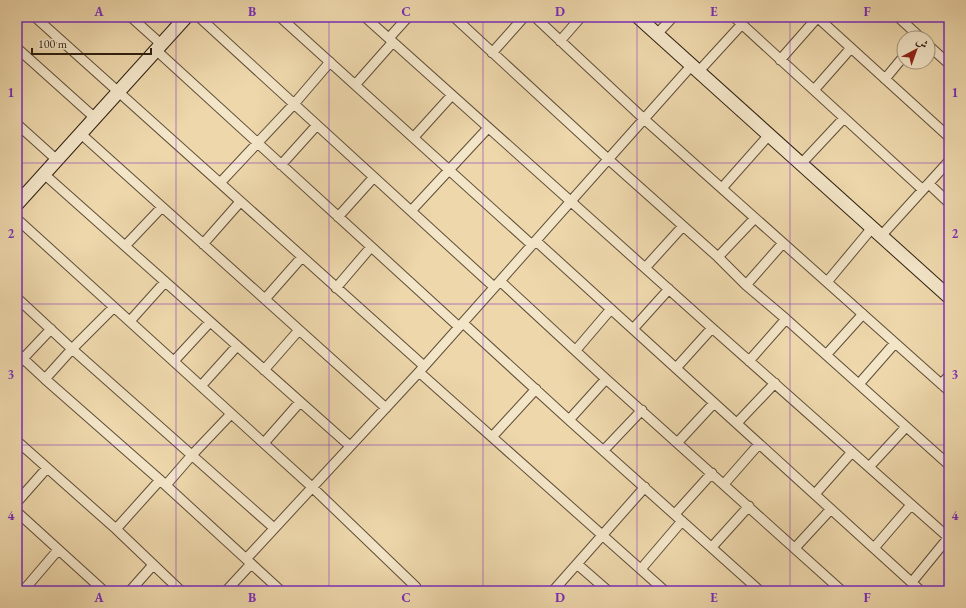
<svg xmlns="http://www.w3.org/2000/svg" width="966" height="608" viewBox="0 0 966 608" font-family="'EB Garamond',Amiri,serif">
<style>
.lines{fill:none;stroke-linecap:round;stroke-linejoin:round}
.street-casing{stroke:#5e4d37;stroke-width:11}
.secondary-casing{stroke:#2e1f10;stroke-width:15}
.street{stroke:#f3e5c8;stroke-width:9}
.secondary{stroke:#f3e5c8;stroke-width:13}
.grid{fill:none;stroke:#7b2cbf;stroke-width:1;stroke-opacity:0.55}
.neatline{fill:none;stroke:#7b2cbf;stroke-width:1.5}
.grid-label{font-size:13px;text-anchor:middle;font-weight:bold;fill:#7b2cbf}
</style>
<rect width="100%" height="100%" fill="#edd7ab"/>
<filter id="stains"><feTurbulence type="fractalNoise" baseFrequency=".005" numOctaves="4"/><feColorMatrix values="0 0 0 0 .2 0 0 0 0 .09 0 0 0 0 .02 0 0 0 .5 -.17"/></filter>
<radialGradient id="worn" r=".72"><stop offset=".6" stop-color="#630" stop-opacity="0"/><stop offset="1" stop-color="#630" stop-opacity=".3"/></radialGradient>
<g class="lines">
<defs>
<path id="street" d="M35 17 424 366
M131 17 161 44
M199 17 494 287
M280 17 532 245
M365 17 712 328 949 538
M454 17 608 159 718 257 746 285 786 319 949 465
M535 17 644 119 949 391
M734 17 923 190
M817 17 949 137
M898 17 921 38
M657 34 673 17
M389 38 408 17
M560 41 581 17
M928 45 949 64
M17 48 95 118
M156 50 459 327
M492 53 524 17
M780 60 817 18
M699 71 742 24
M885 79 904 56
M355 85 393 42
M814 90 851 48
M17 124 57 160
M81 134 386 408
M414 137 452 95
M801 164 844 118
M281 165 317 125
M44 174 350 446
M220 183 294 104 330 62
M929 184 949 203
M722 188 769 135
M411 211 488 128
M338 217 374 177
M17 219 312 487 416 587V591
M881 236 949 161
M536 241 921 591
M203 244 240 202
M125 246 162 207
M718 257 755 218
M645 268 683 226
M500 281 606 379 842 591
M827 282 872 228
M746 285 783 243
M336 288 371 247
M17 298 72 349 274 528
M265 299 302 257
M130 321 165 282
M463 323 569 420 760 591
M633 329 669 289
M576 350 611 309
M17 353 45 379 160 480 281 591
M826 355 863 314
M174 361 210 322
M749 361 786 319
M17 365 51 329
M676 368 712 328
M264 370 299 330
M419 372 665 591
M45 379 72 349 114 307
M859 384 895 343
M941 384 949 376
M201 386 237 346
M569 420 606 379
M737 423 775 383
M492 437 536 389
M17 441 116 529 181 591
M678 442 714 403
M264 443 300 402
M604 450 642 410
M869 467 906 427
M724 484 759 444
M166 485 192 455 231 414
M815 494 852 452
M17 502 47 468
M17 512 104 591
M675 514 712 473
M116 529 160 480
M712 547 749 506
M795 548 831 509
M874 548 911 505
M246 559 419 372 692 65
M577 564 608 591
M641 569 682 521
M912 582 948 538
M23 591 58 550
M130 591 153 565
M226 591 251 564
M553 591 645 487"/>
<path id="secondary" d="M638 17 949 297
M17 204 186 17"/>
</defs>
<use href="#street" class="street-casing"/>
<use href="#secondary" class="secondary-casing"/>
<use href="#street" class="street"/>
<use href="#secondary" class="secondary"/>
</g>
<path class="grid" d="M176 17V591M329 17V591M483 17V591M637 17V591M790 17V591M17 163H949M17 304H949M17 445H949"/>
<rect width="966" height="608" fill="none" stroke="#edd7ab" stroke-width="44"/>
<g transform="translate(916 50) rotate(41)"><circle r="19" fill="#f3e5c8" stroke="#a4967e"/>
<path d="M0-3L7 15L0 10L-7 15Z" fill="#8f2418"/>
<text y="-6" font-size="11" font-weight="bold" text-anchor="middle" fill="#2e1f10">ش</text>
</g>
<path d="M32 48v6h119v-6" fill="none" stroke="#2e1f10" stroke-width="2"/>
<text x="38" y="48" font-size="12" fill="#2e1f10" stroke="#f3e5c8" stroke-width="3" paint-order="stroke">100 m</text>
<rect x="22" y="22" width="922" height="564" class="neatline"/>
<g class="grid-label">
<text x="99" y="16">A</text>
<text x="252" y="16">B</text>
<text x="406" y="16">C</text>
<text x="560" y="16">D</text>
<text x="714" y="16">E</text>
<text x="867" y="16">F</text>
<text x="11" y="97">1</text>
<text x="955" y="97">1</text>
<text x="11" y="238">2</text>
<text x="955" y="238">2</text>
<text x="11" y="379">3</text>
<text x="955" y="379">3</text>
<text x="11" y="520">4</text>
<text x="955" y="520">4</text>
<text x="99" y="602">A</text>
<text x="252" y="602">B</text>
<text x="406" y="602">C</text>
<text x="560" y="602">D</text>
<text x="714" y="602">E</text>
<text x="867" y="602">F</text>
</g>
<rect width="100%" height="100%" filter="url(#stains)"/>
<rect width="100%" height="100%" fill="url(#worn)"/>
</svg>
